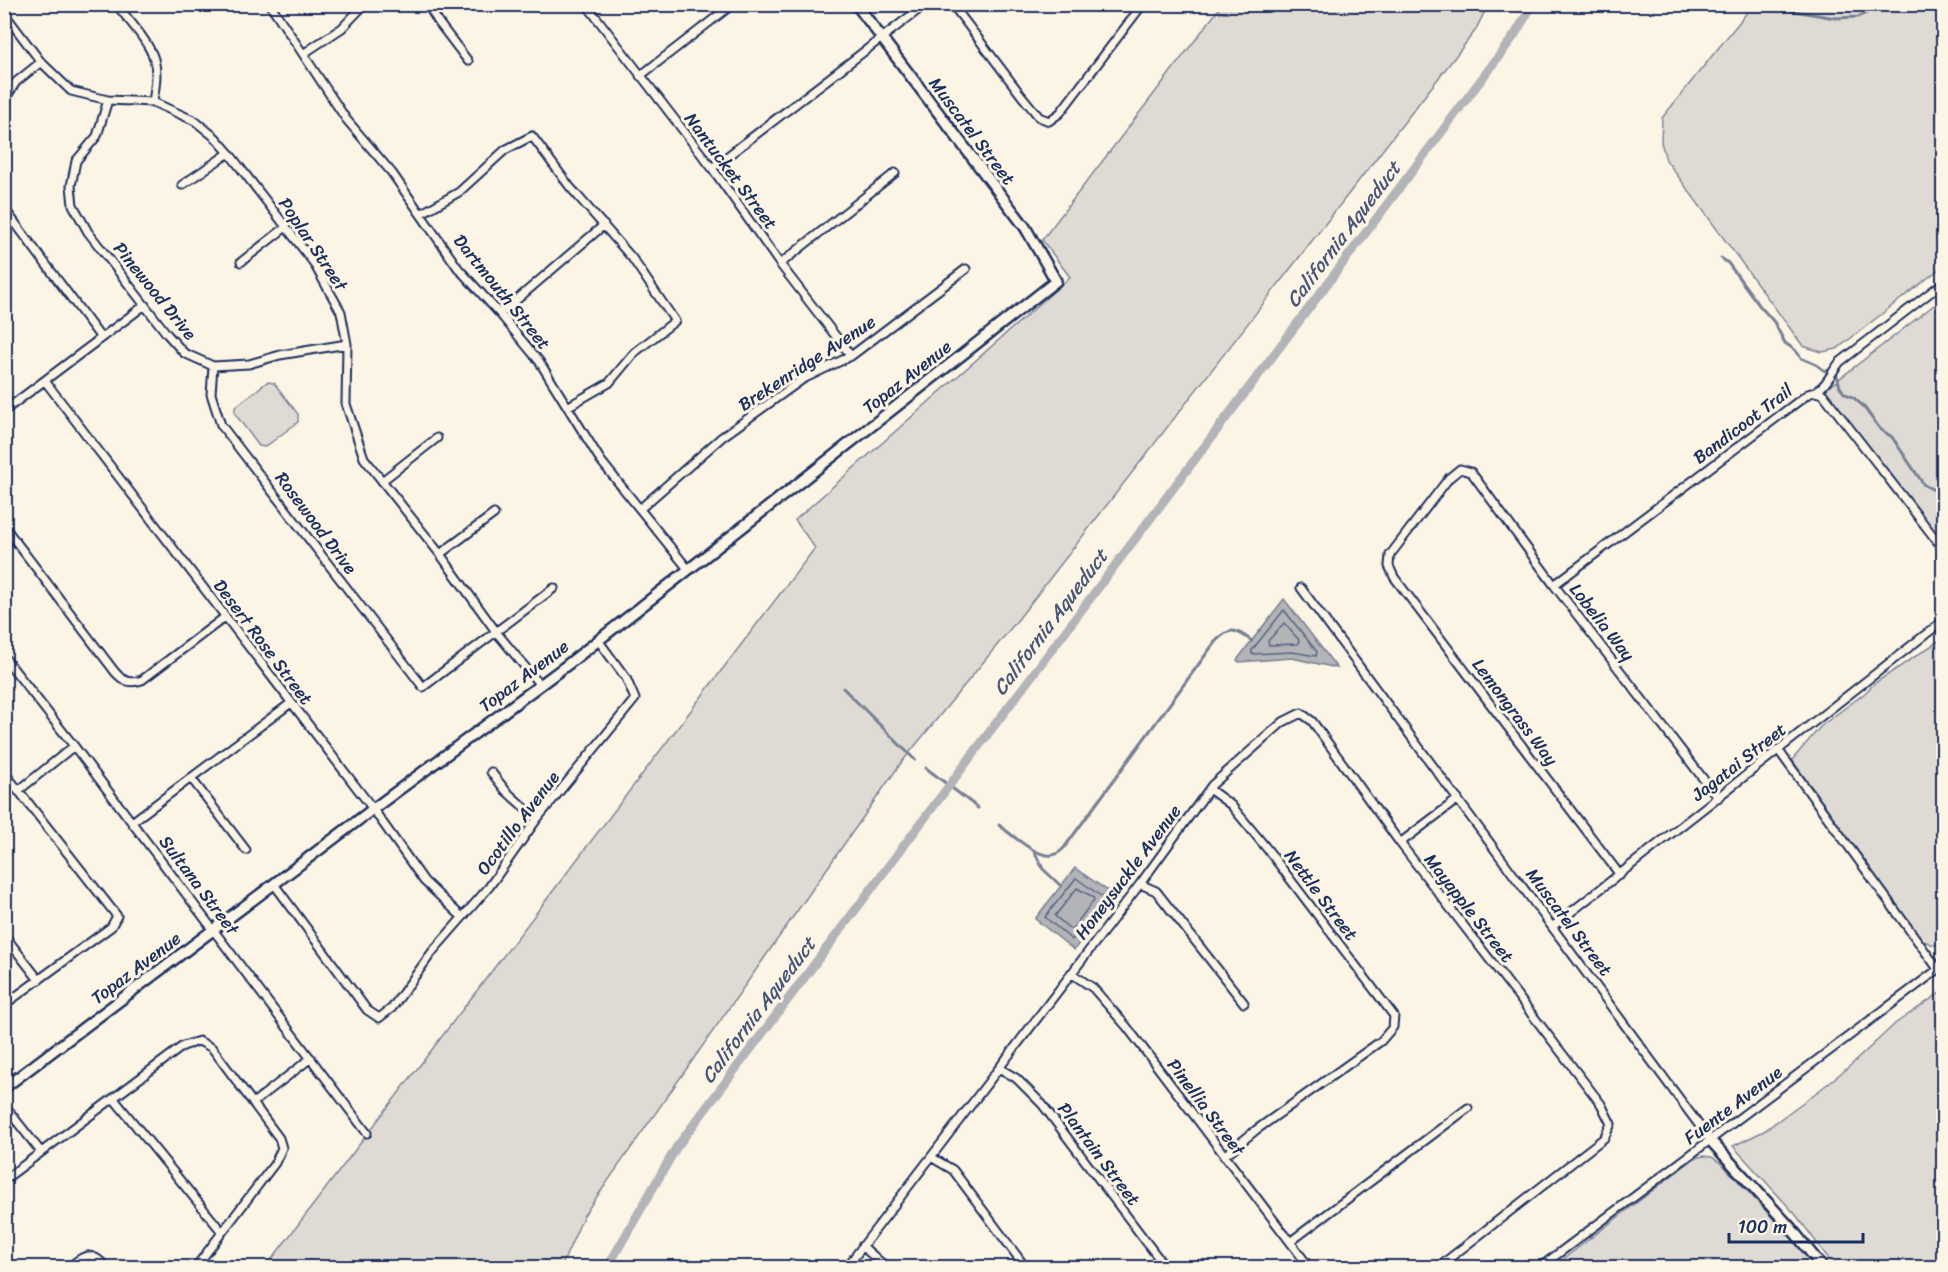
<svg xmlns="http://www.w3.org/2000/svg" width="1948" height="1272" viewBox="0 0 1948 1272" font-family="Sriracha,sans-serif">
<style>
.green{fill:#dfdbd4;stroke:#7d8599;stroke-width:1.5}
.water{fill:#b2b4b8;stroke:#767f94;stroke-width:1.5}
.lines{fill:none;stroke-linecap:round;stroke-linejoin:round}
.shore{stroke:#576482;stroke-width:1.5}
.stream{stroke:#767f94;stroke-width:3}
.canal{stroke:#b2b4b8;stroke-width:9}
.minor-casing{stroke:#1b2f5e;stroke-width:11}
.tertiary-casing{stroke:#1b2f5e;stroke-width:14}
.minor{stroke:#fcf5e5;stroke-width:7}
.tertiary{stroke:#fcf5e5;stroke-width:9}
.labels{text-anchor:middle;stroke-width:6;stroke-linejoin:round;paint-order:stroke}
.street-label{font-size:18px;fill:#1b2f5e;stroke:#fcf5e5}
.water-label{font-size:20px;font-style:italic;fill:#485779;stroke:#fcf5e5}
</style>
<rect width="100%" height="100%" fill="#fcf5e5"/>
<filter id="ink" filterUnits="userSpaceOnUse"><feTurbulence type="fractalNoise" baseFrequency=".0167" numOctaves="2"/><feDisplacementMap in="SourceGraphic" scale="12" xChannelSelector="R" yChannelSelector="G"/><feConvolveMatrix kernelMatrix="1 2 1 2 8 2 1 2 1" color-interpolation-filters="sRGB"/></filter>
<g filter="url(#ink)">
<path class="green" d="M1222 5H1488L1475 31 1016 622 901 763 584 1215 561 1267 265 1268 815 548 795 520 1070 277 1042 240Z
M1753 5H1943V266L1837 349 1822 352 1803 346 1666 160 1661 142 1662 118Z
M1934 305 1944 318 1943 542 1825 390Z
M267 382 274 383 298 414V422L265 447 259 446 235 414V407Z
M1943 638 1944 944 1933 945 1922 940 1792 760 1821 726 1865 693 1875 683Z
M1943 991V1267H1835L1796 1215 1733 1146 1764 1131 1821 1089 1851 1065 1896 1023Z
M1703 1156 1712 1157 1724 1166 1797 1244 1815 1267H1553L1695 1158Z"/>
<path class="water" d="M1284 599 1337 668 1292 658 1239 662 1237 660Z
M1075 868 1115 896 1074 950 1035 919Z"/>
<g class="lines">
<path class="shore" d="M1284 610 1317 652 1316 656 1292 652 1252 654V650Z
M1284 623 1299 640 1298 644 1269 645 1268 641Z
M1076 878 1105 899 1072 940 1045 917Z
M1077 888 1093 897 1094 900 1073 928 1070 929 1055 916Z"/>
<path class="stream" d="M1753 4 1835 18 1858 17 1885 4
M1721 258 1728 263 1759 305 1774 322 1785 343 1795 350 1801 358 1817 365 1825 371 1831 370 1836 372 1840 387 1844 393 1854 398 1863 406 1880 429 1892 437 1924 485 1936 491 1939 495 1936 499 1944 501
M843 688 915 760
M926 768 978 808
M999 825C1011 834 1037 858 1052 855 1057 855 1061 851 1064 848L1215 642C1230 626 1235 629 1252 641
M1034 851 1043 869 1061 886"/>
<path class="canal" d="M607 1268 676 1148 1514 36 1533 4"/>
<defs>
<path id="minor" d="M116 4C128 19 149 42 154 59 158 73 155 88 153 102
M270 4 346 119 392 173 458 268 500 314 539 361 601 461 688 569
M427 4 439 23 468 61
M586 4 712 168 780 264 851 356
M952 4 1021 95 1039 117 1049 121 1060 113 1143 4
M4 13 41 62 71 91 108 100 153 102 195 121 216 138 229 153 313 262 341 312 347 344 346 404 364 458 440 554 497 633 540 685
M303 54 342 28 365 4
M640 76 733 4
M108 100 97 136 76 161 71 186 73 205 88 232 167 334 184 353 213 366 249 364 280 355 347 344
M4 101 16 82 41 62
M712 168 926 4
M182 185 229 153
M4 208 101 338
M422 213 459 192 505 150 532 136 570 187 632 258 675 321 634 353 609 383 569 406
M241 262 286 227
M780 264 895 173
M500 314 604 225
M213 366 211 394 221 425 423 687 554 588
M45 381 373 809 424 881 462 917
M1815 392 1823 394 1944 550
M4 411 145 305
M382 481 437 438
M641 508 722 437 803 379 851 356 966 269
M4 526 115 672C123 681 129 684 142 680L225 617
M440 554 494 514
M1554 585 1808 394C1826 390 1829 375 1840 362L1944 282
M1301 588 1710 1140
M4 657 74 746 367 1133
M1779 751 1938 969
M4 772 117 916 111 927 4 1005
M491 772 506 791 537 819
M191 778 246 850
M1209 789 1231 805 1268 850 1394 1016 1393 1027 1381 1041 1256 1130 1224 1156
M18 791 74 746
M132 822 291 703
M1400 843 1458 799
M1620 875 1394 577 1389 566 1390 555 1449 478 1460 469 1471 472 1554 585 1718 798
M274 884 367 1010 379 1018 392 1008 433 951 489 887 537 819 635 699 626 678 598 640
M1140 884 1156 891 1244 1003
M1552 927 1944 620
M4 935 39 980
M1071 973 1093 988 1127 1027 1310 1268
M999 1068 1016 1078 1042 1104 1166 1268
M114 1099 222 1232
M253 1103 311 1058
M4 1105 41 1152
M931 1157 953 1170 1026 1268
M4 1180 183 1046 199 1041 212 1048 279 1138 282 1148 275 1163 195 1268
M1290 1242 1468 1108
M862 1246 887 1268
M68 1268C85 1254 92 1250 107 1268
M846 1268 1140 884 1212 785 1283 722 1301 713 1312 721 1400 843 1601 1104 1611 1124 1604 1138 1437 1268
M1539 1268 1944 965"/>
<path id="tertiary" d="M4 1088 373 809 567 665 1056 281 1025 227 856 4
M1710 1140 1791 1228 1823 1268"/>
</defs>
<use href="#minor" class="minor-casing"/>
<use href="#tertiary" class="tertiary-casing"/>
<use href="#minor" class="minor"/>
<use href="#tertiary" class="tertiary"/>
</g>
</g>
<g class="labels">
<g class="street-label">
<text transform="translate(972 131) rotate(53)" y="6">Muscatel Street</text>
<text transform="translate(731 171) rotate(53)" y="6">Nantucket Street</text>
<text transform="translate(313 244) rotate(56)" y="6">Poplar Street</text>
<text transform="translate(155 291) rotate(51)" y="6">Pinewood Drive</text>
<text transform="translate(502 292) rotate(51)" y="6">Dartmouth Street</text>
<text transform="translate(807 363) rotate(-33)" y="6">Brekenridge Avenue</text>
<text transform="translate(907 377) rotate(-38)" y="6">Topaz Avenue</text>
<text transform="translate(1743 424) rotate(-37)" y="6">Bandicoot Trail</text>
<text transform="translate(316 523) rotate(53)" y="6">Rosewood Drive</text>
<text transform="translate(1602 622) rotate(52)" y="6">Lobelia Way</text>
<text transform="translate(263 642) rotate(53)" y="6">Desert Rose Street</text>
<text transform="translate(524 676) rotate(-37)" y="6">Topaz Avenue</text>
<text transform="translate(1515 712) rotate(53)" y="6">Lemongrass Way</text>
<text transform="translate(1739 762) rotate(-38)" y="6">Jagatai Street</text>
<text transform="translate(518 823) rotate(-53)" y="6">Ocotillo Avenue</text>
<text transform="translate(1128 872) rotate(-53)" y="6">Honeysuckle Avenue</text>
<text transform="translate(199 885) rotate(53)" y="6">Sultana Street</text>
<text transform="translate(1321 895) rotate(53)" y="6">Nettle Street</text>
<text transform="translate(1469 908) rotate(52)" y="6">Mayapple Street</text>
<text transform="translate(1569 922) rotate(53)" y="6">Muscatel Street</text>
<text transform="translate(136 968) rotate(-37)" y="6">Topaz Avenue</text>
<text transform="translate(1733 1105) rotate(-37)" y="6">Fuente Avenue</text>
<text transform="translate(1206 1107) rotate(53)" y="6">Pinellia Street</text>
<text transform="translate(1099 1154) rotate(53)" y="6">Plantain Street</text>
</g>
<g class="water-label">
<text transform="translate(1343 234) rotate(-53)" y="7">California Aqueduct</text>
<text transform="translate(1050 622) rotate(-53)" y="7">California Aqueduct</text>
<text transform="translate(758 1010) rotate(-53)" y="7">California Aqueduct</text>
</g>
</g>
<rect width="1948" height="1272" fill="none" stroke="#fcf5e5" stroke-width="24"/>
<rect x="12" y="12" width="1924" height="1248" fill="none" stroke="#1b2f5e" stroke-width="2" filter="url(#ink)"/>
<path d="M1729 1233v9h134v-9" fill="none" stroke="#1b2f5e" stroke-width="3"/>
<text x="1738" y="1233" font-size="18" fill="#1b2f5e" stroke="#fcf5e5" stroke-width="4.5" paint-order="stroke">100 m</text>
</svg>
